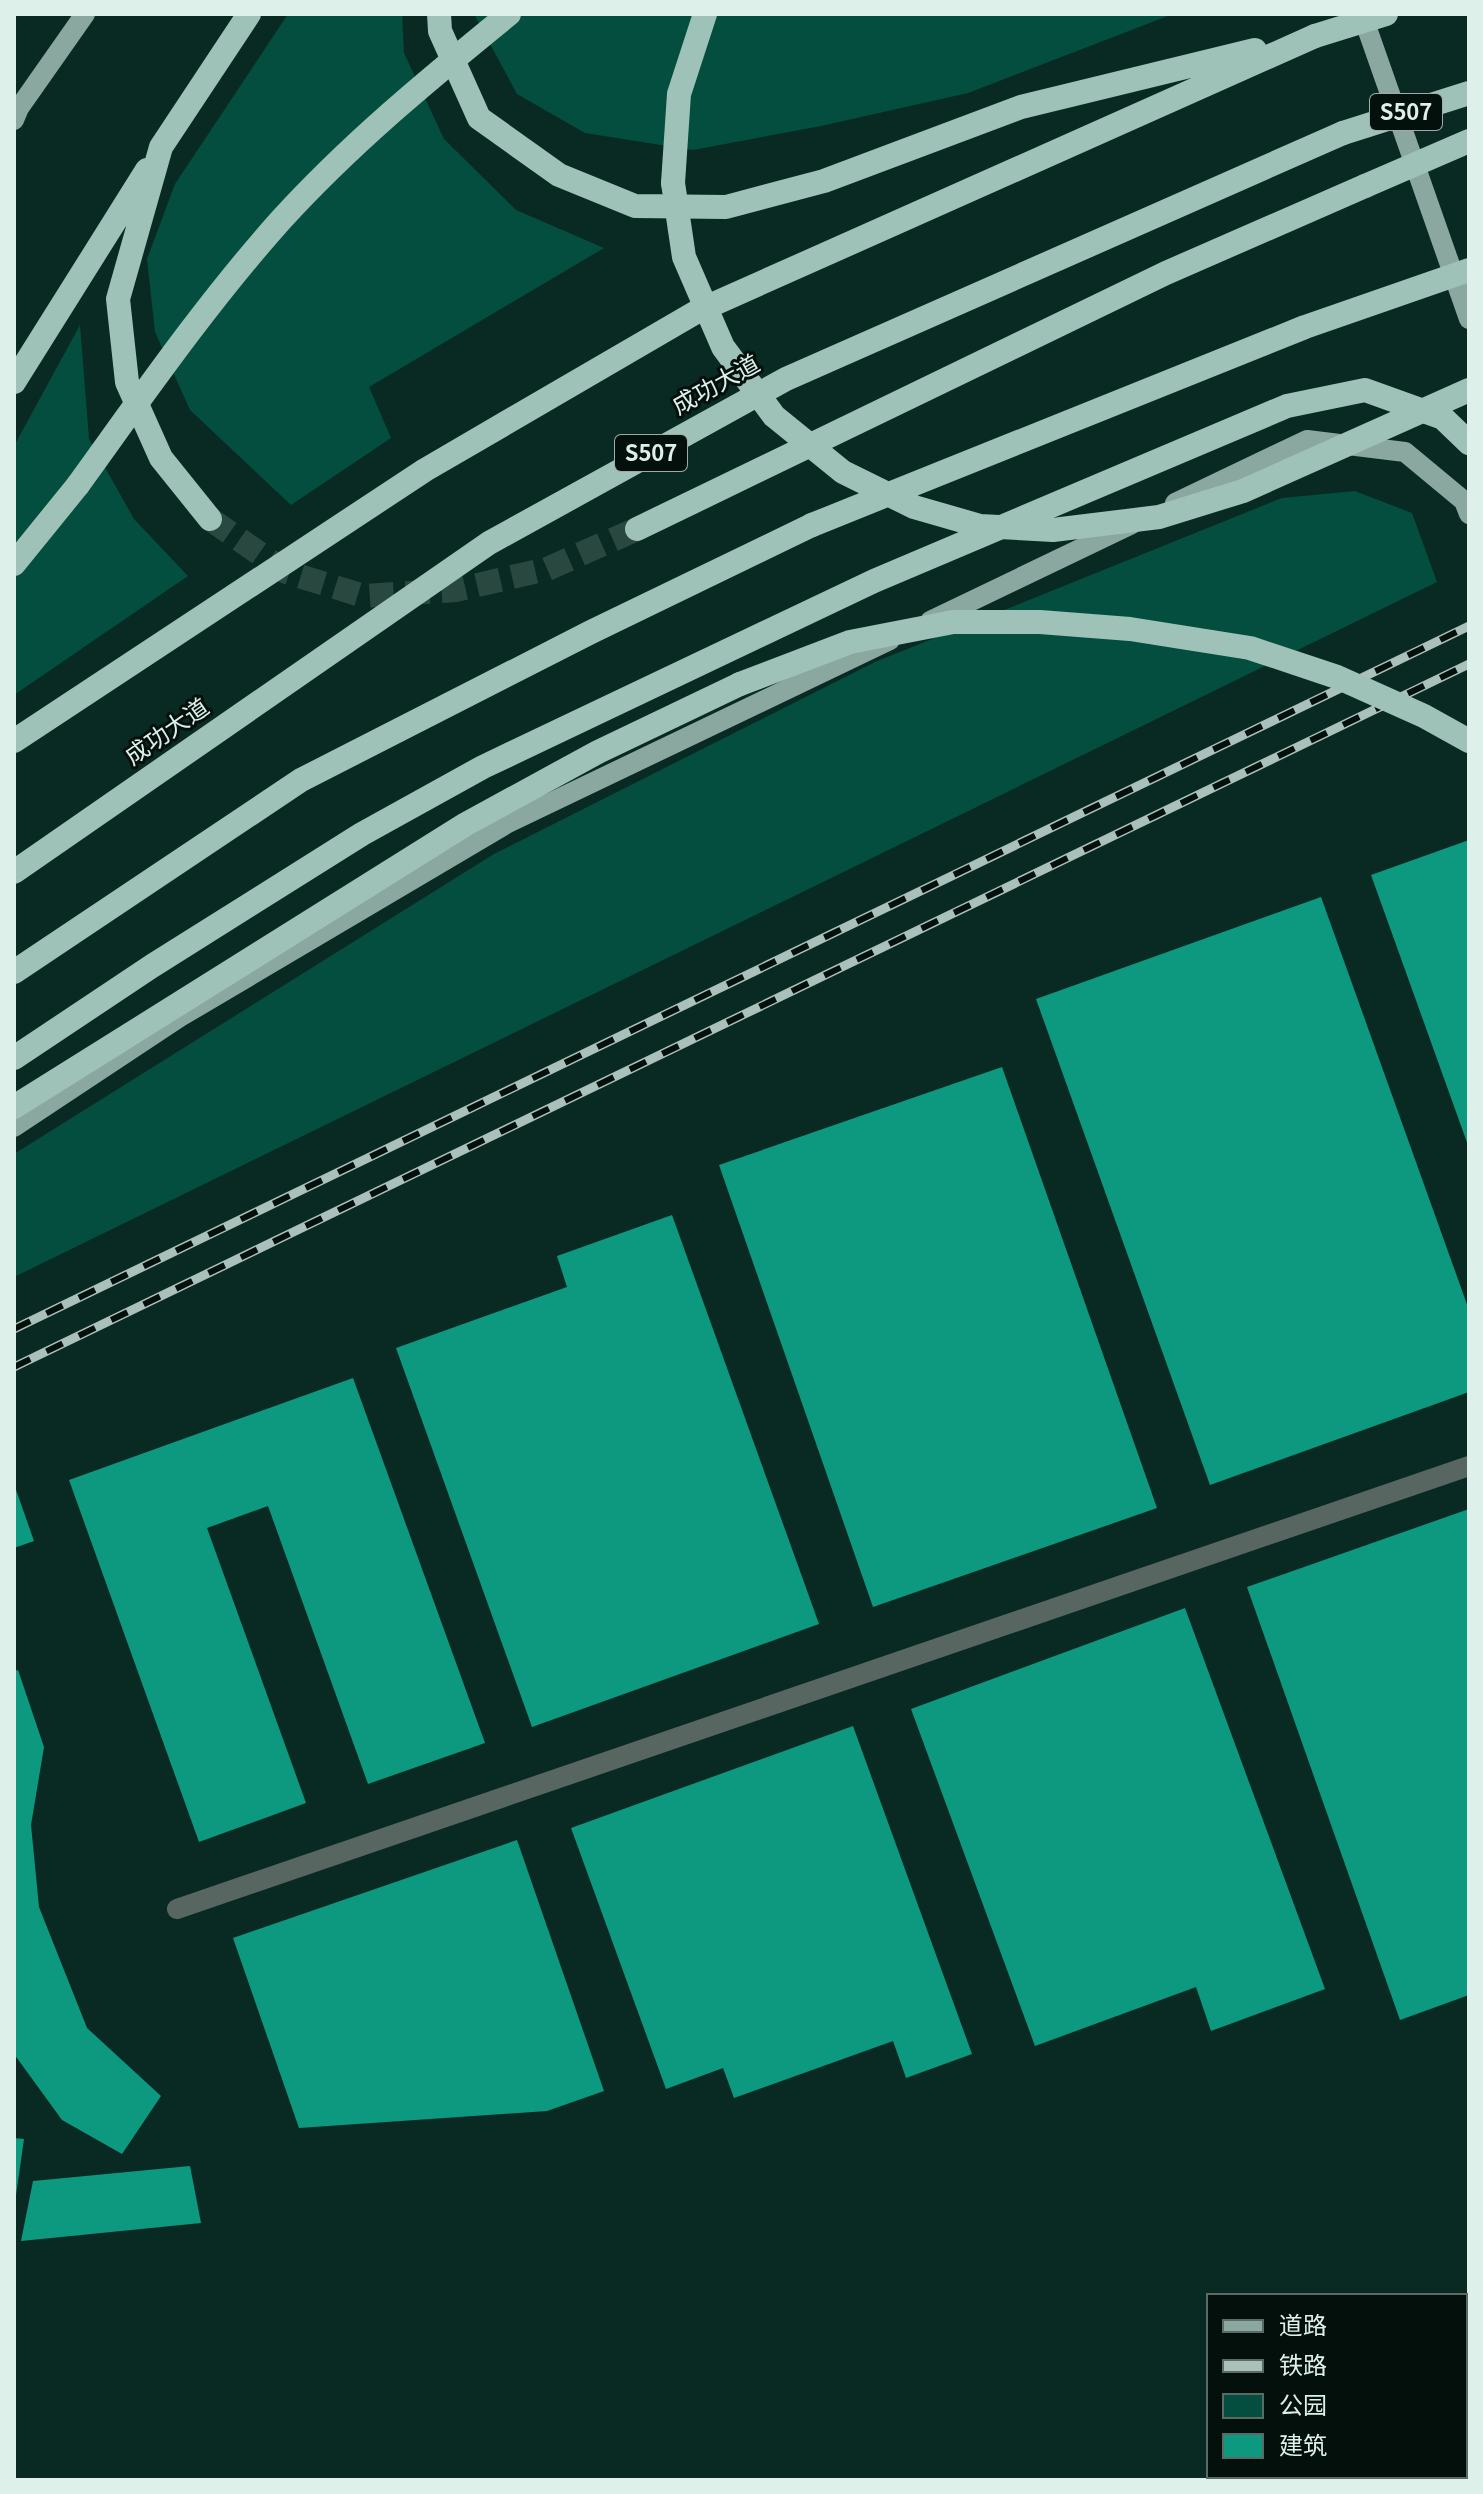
<svg xmlns="http://www.w3.org/2000/svg" width="1483" height="2494" viewBox="0 0 1483 2494" font-family="Georgia,'Noto Sans SC',serif">
<style>
.green{fill:#044e40}
.building{fill:#0c997f}
.lines{fill:none;stroke-linecap:round;stroke-linejoin:round}
.highway-tunnel{stroke:#294840;stroke-width:24;stroke-dasharray:24 12;stroke-linecap:butt}
.minor{stroke:#586661;stroke-width:20}
.major{stroke:#8aa89f;stroke-width:20}
.highway{stroke:#9ec2b7;stroke-width:24}
.rail-casing{stroke:#aac0ba;stroke-width:9}
.rail{stroke:#04100c;stroke-width:6;stroke-dasharray:18;stroke-linecap:butt}
.highway-bridge{stroke:#9ec2b7;stroke-width:24}
.labels{text-anchor:middle;stroke-width:6;stroke-linejoin:round;paint-order:stroke}
.shield{fill:#04100c;stroke:#9cada7;stroke-width:2}
.shield-label{font-size:22px;font-weight:bold;fill:#ddf0ea}
.street-label{font-size:24px;fill:#ddf0ea;stroke:#04100c}
</style>
<rect width="100%" height="100%" fill="#092a22"/>
<path class="green" d="M288 14H402L404 53 444 139 516 210 604 248 369 387 391 438 291 505 190 410 155 332 147 259 175 184Z
M474 14H1173L968 93 821 126 693 150 585 133 517 94Z
M80 325 89 439 134 519 188 576 14 695V446Z
M1355 491 1412 513 1437 582 14 1277V1154L494 854 875 662 1282 498Z"/>
<path class="building" d="M1469 840V1148L1371 875Z
M1321 897 1469 1310V1392L1210 1485 1036 999Z
M1002 1067 1157 1508 873 1607 719 1165Z
M672 1215 819 1624 532 1727 396 1348 567 1287 557 1256Z
M353 1378 485 1743 368 1784 268 1506 207 1528 306 1803 199 1842 69 1480Z
M14 1484 34 1541 14 1548Z
M1469 1509V1995L1400 2020 1247 1587Z
M1185 1608 1325 1989 1211 2031 1196 1987 1035 2046 911 1709Z
M18 1670 44 1747 31 1825 39 1907 87 2028 161 2096 122 2154 62 2120 14 2054V1671Z
M853 1726 972 2054 906 2078 893 2041 734 2098 723 2068 666 2089 571 1828Z
M517 1840 604 2091 547 2111 299 2128 233 1938Z
M14 2138 24 2139 16 2195H14Z
M190 2166 201 2223 21 2241 33 2181Z"/>
<g class="lines">
<path class="highway-tunnel" d="M210 519 286 572 364 596 456 590 547 569 637 529"/>
<path class="minor" d="M177 1909 1469 1466"/>
<path class="major" d="M1362 14 1469 319
M14 120 19 108 85 14
M1175 503 1307 440 1405 452 1464 501 1469 514
M930 621 1132 524
M14 1127 180 1017 508 823 890 640"/>
<path class="highway" d="M439 14 440 31 479 118 559 175 635 206 726 207 824 181 1021 107 1255 50
M673 183 679 94 705 14
M14 382 147 170
M210 519 161 458 127 382 118 299 161 147 249 14
M637 529 1166 273 1365 186
M14 564 78 485
M14 741 425 470 698 311 1315 36
M14 872 489 543 786 379 1343 133
M14 972 301 780 591 632 812 525
M14 1058 152 966 362 834 483 767 874 581 1287 406 1365 390 1443 418 1469 443
M14 1107 466 824 598 752 740 684"/>
<defs>
<path id="rail" d="M14 1329 1469 626
M14 1367 1469 664"/>
</defs>
<use href="#rail" class="rail-casing"/>
<use href="#rail" class="rail"/>
<path class="highway-bridge" d="M1315 36 1386 14
M1343 133 1469 93
M673 183 684 257 723 347 774 416 843 472 914 507 980 526 1053 530 1159 517 1243 491 1469 390
M1365 186 1469 141
M78 485C143 395 206 304 280 221 350 144 429 79 509 14
M812 525 1305 327 1469 270
M740 684 850 642 953 622H1040L1130 629 1250 648 1337 677 1424 716 1469 741"/>
</g>
<g class="labels">
<g class="shield">
<rect x="1370" y="94" width="72" height="36" rx="6"/>
<rect x="615" y="435" width="72" height="36" rx="6"/>
</g>
<g class="shield-label">
<text x="1406" y="120">S507</text>
<text x="651" y="461">S507</text>
</g>
<g class="street-label">
<text transform="translate(716 385) rotate(-29)" y="8">成功大道</text>
<text transform="translate(167 732) rotate(-35)" y="8">成功大道</text>
</g>
</g>
<rect width="1483" height="2494" fill="none" stroke="#ddf0ea" stroke-width="32"/>
<rect x="1207" y="2294" width="260" height="184" fill="#04100c" stroke="#5b6a65" stroke-width="2"/>
<rect x="1223" y="2320" width="40" height="12" fill="#8aa89f" stroke="#5b6a65" stroke-width="2"/>
<text x="1279" y="2334" font-size="24" fill="#ddf0ea">道路</text>
<rect x="1223" y="2360" width="40" height="12" fill="#aac0ba" stroke="#5b6a65" stroke-width="2"/>
<text x="1279" y="2374" font-size="24" fill="#ddf0ea">铁路</text>
<rect x="1223" y="2394" width="40" height="24" fill="#044e40" stroke="#5b6a65" stroke-width="2"/>
<text x="1279" y="2414" font-size="24" fill="#ddf0ea">公园</text>
<rect x="1223" y="2434" width="40" height="24" fill="#0c997f" stroke="#5b6a65" stroke-width="2"/>
<text x="1279" y="2454" font-size="24" fill="#ddf0ea">建筑</text>
</svg>
